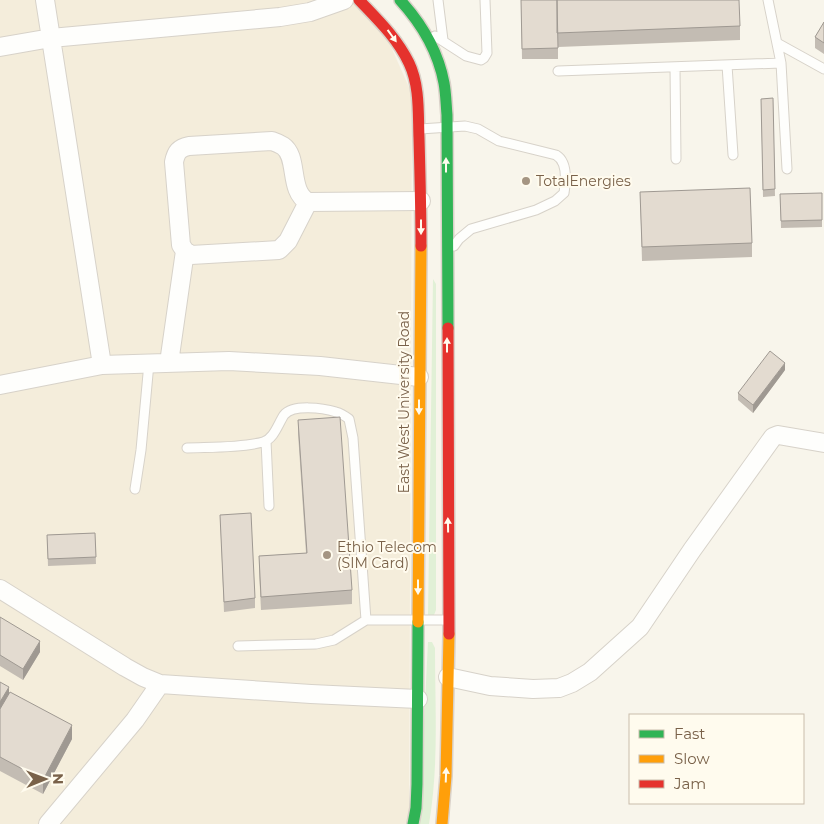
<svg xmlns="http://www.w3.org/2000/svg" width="824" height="824" viewBox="0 0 824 824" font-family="Montserrat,sans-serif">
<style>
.residential{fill:#f4eddb}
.green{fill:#e1f0d6}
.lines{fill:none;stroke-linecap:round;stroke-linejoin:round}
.lane-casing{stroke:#d7d2c9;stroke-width:11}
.street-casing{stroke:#d7d2c9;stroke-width:20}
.fast-casing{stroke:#dad2c9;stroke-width:14}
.slow-casing{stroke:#dad2c9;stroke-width:14}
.jam-casing{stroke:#dad2c9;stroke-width:14}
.lane{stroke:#fefefc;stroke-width:9}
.street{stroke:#fefefc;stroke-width:18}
.fast{stroke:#30b455;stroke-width:11}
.slow{stroke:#ff9f0a;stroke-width:11}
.jam{stroke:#e5322d;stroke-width:11}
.wall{fill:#c3bcb3}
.shaded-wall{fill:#9f9992}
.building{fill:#e3dbd0;stroke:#9f9992}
.oneway{fill:#fffbee}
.poi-dot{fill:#a59582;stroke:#fffbee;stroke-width:2}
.labels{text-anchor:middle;stroke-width:4;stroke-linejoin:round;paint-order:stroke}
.poi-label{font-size:14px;fill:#796149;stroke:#fffbee;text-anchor:start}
.street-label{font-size:14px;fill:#796149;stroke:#fffbee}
</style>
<rect width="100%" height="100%" fill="#f8f5eb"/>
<path class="residential" d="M0 0H351L384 31 412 94 409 824H0Z"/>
<path class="green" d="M433 279 436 284V610L434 615H428Z
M428 642H432L435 648C435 706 439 766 429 824H419Z"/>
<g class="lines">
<defs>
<path id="lane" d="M438 0 443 40
M768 0 781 63 787 169
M435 36 466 56 481 60 484 58 487 53 485 0
M777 43 824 69
M727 65 733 155
M675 67 676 159
M558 71 781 63
M420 129 465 126 478 129 499 141 556 155C568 162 566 181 564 193L555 201 536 210 471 229 459 239 454 246
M266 441 269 506
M187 448C210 447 241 448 263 442 274 439 278 424 284 415 293 404 323 408 336 412 340 413 345 416 349 419L353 438 366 620
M135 489 141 450 149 363
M238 646 316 644 334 640 366 620H446"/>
<path id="street" d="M45 0 102 365
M0 47 51 38 280 17 310 12 344 0
M308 202 288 241 279 250 191 255 185 251 181 245 174 162C176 152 179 148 189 146L272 141C275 142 280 144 283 146 299 157 288 191 308 202L421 201
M169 363 185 251
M0 385 102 365 229 361 320 366 419 377
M0 589 125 667 143 677 160 684 311 694 418 699
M448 677 490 686 533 689 559 688 572 683 590 672 640 627 692 550 773 437 778 435 824 443
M48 824 135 720 160 684"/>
<path id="fast" d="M400 0C422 24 438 51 444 83 446 94 446 104 447 115L448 328
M413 824 416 808 417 784 418 622"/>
<path id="slow" d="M418 622 421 246
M442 824 446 776 449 634"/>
<path id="jam" d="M359 0C378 20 397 38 409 63 420 86 418 114 419 138 420 174 421 210 421 246
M448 328 449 634"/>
</defs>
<use href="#lane" class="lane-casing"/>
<use href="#street" class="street-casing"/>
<use href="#fast" class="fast-casing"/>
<use href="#slow" class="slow-casing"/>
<use href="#jam" class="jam-casing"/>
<use href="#lane" class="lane"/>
<use href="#street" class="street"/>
<use href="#fast" class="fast"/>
<use href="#slow" class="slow"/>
<use href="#jam" class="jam"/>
</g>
<path class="wall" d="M521 0 740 26V40L558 47V59H522Z
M824 22V54L815 48V37Z
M773 98 775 196 763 197 761 99Z
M640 192 752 243V257L642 261Z
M780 194 822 220V227L781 228Z
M785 370 753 413 738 400V393Z
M298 420 352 590V604L261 610 259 570V556L306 553 298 433Z
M220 515 255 598V608L224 612Z
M95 533 96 564 48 566 47 535Z
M0 617 40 652 23 680 0 666Z
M0 682 9 694 72 739 43 794 0 771Z"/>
<path class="shaded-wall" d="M785 363V370L753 413V405Z
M40 641V652L23 680V669Z
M9 687V700L0 716V702Z
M72 725V739L43 794V780Z"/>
<path class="building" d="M521 0H557L558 48 522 49Z
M557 0H739L740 26 557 33Z
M824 22V43L815 37Z
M773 98 775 189 763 190 761 99Z
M750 188 752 243 642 247 640 192Z
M822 193V220L781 221 780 194Z
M770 351 785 363 753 405 738 393Z
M340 417 352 590 261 597 259 556 307 553 298 420Z
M251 513 255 598 224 602 220 515Z
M95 533 96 557 48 559 47 535Z
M0 617 40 641 23 669 0 655Z
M0 682 9 687 0 702Z
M10 692 72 725 43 780 0 757V709Z"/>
<defs><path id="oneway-solid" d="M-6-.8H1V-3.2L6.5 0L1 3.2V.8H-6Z" transform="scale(1.25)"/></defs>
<g class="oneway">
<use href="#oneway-solid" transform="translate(392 36) rotate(54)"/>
<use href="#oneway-solid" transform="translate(446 165) rotate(-90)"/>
<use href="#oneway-solid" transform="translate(421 227) rotate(90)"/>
<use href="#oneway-solid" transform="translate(447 345) rotate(-90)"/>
<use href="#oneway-solid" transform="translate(419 407) rotate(90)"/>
<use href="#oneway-solid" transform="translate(448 525) rotate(-91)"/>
<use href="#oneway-solid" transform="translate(418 587) rotate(90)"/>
<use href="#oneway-solid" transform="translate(446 775) rotate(-88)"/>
</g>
<g class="poi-dot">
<circle cx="526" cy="181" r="5"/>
<circle cx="327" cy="555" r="5"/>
</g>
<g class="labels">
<g class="poi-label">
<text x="536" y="186">TotalEnergies</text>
<text x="337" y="552">Ethio Telecom<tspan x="337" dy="16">(SIM Card)</tspan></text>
</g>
<g class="street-label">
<text transform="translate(404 402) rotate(-90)" y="5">East West University Road</text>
</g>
</g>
<rect x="629" y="714" width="175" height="90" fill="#fffbee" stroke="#c9bdac"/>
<rect x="639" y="730" width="25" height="8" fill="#30b455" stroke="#c9bdac"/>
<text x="674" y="739" font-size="15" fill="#796149">Fast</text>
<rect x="639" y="755" width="25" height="8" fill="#ff9f0a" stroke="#c9bdac"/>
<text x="674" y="764" font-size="15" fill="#796149">Slow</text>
<rect x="639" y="780" width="25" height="8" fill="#e5322d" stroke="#c9bdac"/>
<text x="674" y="789" font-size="15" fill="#796149">Jam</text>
<g transform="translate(45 779) rotate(89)" stroke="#fffbee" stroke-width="4" paint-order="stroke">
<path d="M0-4L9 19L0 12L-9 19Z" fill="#796149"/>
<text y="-8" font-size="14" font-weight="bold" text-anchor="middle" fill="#796149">N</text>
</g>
</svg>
